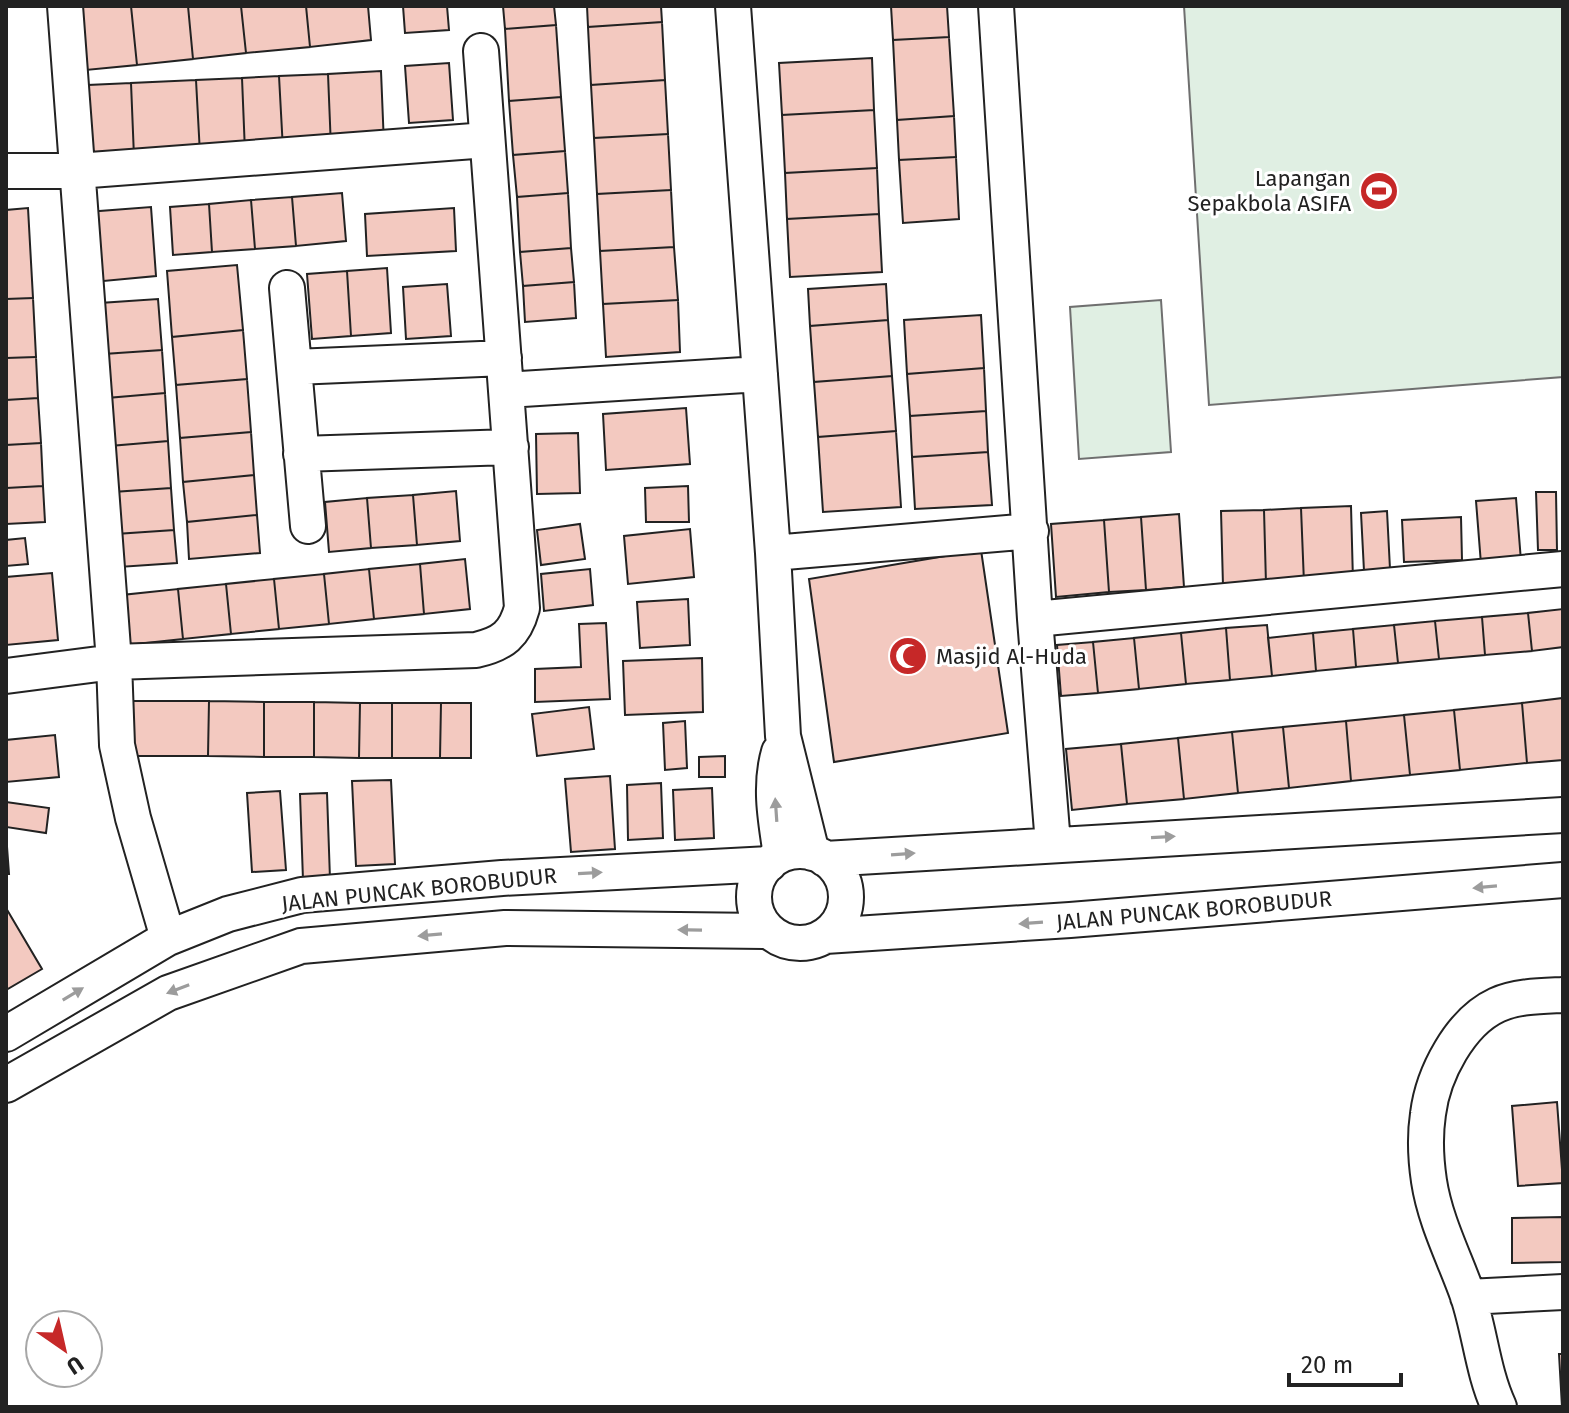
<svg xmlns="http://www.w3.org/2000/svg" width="1569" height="1413" viewBox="0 0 1569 1413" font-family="'Fira Sans',sans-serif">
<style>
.green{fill:#e0efe3;stroke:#6f6f6f;stroke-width:2}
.building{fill:#f3c9c0;stroke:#222;stroke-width:2}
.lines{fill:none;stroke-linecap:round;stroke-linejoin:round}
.minor-casing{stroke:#222;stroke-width:38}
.minor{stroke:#fff;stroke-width:34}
.oneway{fill:#9c9c9c}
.labels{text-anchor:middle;stroke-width:6;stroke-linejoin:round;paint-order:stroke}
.poi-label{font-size:22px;fill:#222;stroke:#fff;text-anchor:end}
.street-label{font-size:22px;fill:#222;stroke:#fff}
</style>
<rect width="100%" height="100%" fill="#fff"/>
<path class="green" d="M1184 6H1563V377L1209 405Z
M1161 300 1171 452 1079 459 1070 307Z"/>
<path class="building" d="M80 6H131L137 65 86 70Z
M131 6H188L193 59 137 65Z
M188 6H241L246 53 193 59Z
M241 6H306L310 47 246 53Z
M306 6H368L371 40 310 47Z
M403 6H447L449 30 405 33Z
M503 6H554L556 25 505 29Z
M587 6H661L662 22 588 27Z
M891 6H947L949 37 893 40Z
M662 22 665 80 591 85 588 27Z
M556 25 561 97 509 101 505 29Z
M949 37 954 116 897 120 893 40Z
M872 58 874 110 782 115 779 63Z
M449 63 453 120 409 123 405 66Z
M381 71 384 145 331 148 328 74Z
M328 74 331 148 283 150 279 76Z
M279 76 283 150 245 152 242 78Z
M242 78 245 152 200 154 196 80Z
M196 80 200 154 134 157 131 83Z
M665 80 668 134 594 138 591 85Z
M131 83 134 157 91 159 88 85Z
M561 97 565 151 513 155 509 101Z
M874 110 877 168 785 173 782 115Z
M954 116 956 157 899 160 897 120Z
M668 134 671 190 597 194 594 138Z
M565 151 568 193 517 197 513 155Z
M956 157 959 219 903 223 899 160Z
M877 168 879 214 787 219 785 173Z
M671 190 674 247 600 251 597 194Z
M342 193 346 241 296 246 292 197Z
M568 193 571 248 520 252 517 197Z
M292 197 296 246 255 249 251 200Z
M251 200 255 249 212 252 209 204Z
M209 204 212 252 173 255 170 207Z
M151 207 156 276 93 282 87 212Z
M28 208 33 298 6 299V210Z
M454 208 456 251 367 256 365 214Z
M879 214 882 272 790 277 787 219Z
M674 247 678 300 603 304 600 251Z
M571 248 574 282 523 286 520 252Z
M237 265 243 330 172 337 167 271Z
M387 268 391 333 351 336 347 271Z
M347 271 351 336 312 339 307 274Z
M574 282 576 318 525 322 523 286Z
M447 284 451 336 406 339 403 287Z
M886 284 888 320 810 326 808 289Z
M33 298 36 357 6 358V299Z
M158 299 162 350 104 354 100 303Z
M678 300 680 352 606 357 603 304Z
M981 315 984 368 907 374 904 320Z
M888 320 892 376 814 382 810 326Z
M243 330 247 379 176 385 172 337Z
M162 350 165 393 107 398 104 354Z
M36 357 38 398 6 400V358Z
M984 368 986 411 910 416 907 374Z
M892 376 896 431 818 437 814 382Z
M247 379 251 432 180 438 176 385Z
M165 393 168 441 110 446 107 398Z
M38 398 41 443 6 445V400Z
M686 408 690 464 606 470 603 414Z
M986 411 988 452 912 457 910 416Z
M896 431 901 507 823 512 818 437Z
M251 432 254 475 183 482 180 438Z
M578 433 580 493 537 494 536 434Z
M168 441 171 488 113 492 110 446Z
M41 443 43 486 6 488V445Z
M988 452 992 505 915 509 912 457Z
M254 475 257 515 187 522 183 482Z
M43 486 45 522 6 524V488Z
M688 486 689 522H646L645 488Z
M171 488 174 530 116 534 113 492Z
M456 491 460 541 417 545 413 495Z
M1536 492H1556L1557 550H1538Z
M413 495 417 545 371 548 367 498Z
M367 498 371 548 329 552 325 502Z
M1516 498 1521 561 1481 564 1476 501Z
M1351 506 1353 581 1304 583 1301 508Z
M1301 508 1304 583 1266 584 1264 510Z
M1264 510 1266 584 1223 586 1221 511Z
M1387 511 1390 569 1364 571 1361 513Z
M1179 514 1184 587 1146 590 1141 517Z
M257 515 260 553 189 559 187 522Z
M1141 517 1146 590 1109 592 1104 520Z
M1461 517 1462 560 1404 562 1402 520Z
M1104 520 1109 592 1056 597 1051 524Z
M580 524 585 559 541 565 537 530Z
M690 529 694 577 628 584 624 536Z
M174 530 177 563 119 567 116 534Z
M25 538 28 564 6 566V540Z
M981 550 1008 733 834 762 809 579Z
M465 559 470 609 424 614 420 564Z
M420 564 424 614 374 619 369 569Z
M369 569 374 619 329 624 324 574Z
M590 569 593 605 544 611 541 574Z
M52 573 58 640 6 645V577Z
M324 574 329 624 279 629 274 579Z
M274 579 279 629 231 634 226 584Z
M226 584 231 634 183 639 178 589Z
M178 589 183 639 127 645 122 595Z
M688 599 690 645 640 648 637 602Z
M1563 609V647L1532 651 1528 613Z
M1528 613 1532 651 1485 655 1482 617Z
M1482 617 1485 655 1439 659 1435 621Z
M1435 621 1439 659 1398 663 1394 625Z
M606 623 610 699 535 702V669L581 667 579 624Z
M1267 625 1272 676 1230 680 1226 628Z
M1394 625 1398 663 1356 667 1353 629Z
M1226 628 1230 680 1186 684 1181 633Z
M1353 629 1356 667 1316 671 1313 633Z
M1181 633 1186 684 1139 689 1134 638Z
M1313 633 1316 671 1272 676 1268 638Z
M1134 638 1139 689 1098 693 1093 642Z
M1093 642 1098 693 1061 696 1057 645Z
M702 658 703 712 625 715 623 661Z
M1563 698V760L1527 763 1522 703Z
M129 701H209L208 756H128Z
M209 701 264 702V757L208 756Z
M264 702H314V757H264Z
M314 702 360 703 359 758 314 757Z
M360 703H392V758H359Z
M392 703H441L440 758H392Z
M441 703H471V758H440Z
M1522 703 1527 763 1460 770 1454 710Z
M589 707 594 749 537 756 532 714Z
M1454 710 1460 770 1410 775 1404 715Z
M1404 715 1410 775 1351 781 1346 721Z
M685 721 687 768 665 770 663 723Z
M1346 721 1351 781 1289 788 1283 727Z
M1283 727 1289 788 1238 793 1232 732Z
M1232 732 1238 793 1184 799 1178 738Z
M55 735 59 777 6 782V740Z
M1178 738 1184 799 1127 804 1121 744Z
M1121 744 1127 804 1072 810 1066 749Z
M725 756V777H699V757Z
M610 776 615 849 571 852 565 779Z
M391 780 395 864 356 866 352 781Z
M661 783 663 838 628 840 627 785Z
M712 788 714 838 675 840 673 790Z
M280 791 286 870 252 872 247 793Z
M327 793 330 879 303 880 300 794Z
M6 802 49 808 46 833 6 827Z
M6 833 9 874H6Z
M6 908 42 969 6 990Z
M1557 1102 1563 1183 1518 1186 1512 1106Z
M1563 1217V1262L1512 1263V1218Z
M1559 1354H1563V1407H1562Z"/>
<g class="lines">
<defs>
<path id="minor" d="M65 6 114 662 117 745 133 818 168 938
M733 6 773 553 783 736 812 853
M996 6 1035 619 1053 844
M6 171H77L487 140
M287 288 308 526
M295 367 504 358
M506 390 760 374
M301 454 511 447
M773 553 1031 531
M1035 619 1563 569
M6 676 114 662 476 650C503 644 515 634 522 608L481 51
M779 752C769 786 776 822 781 855
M754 897a46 46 0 1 1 92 0a46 46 0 1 1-92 0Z
M825 859 1563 815
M825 936 1070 920 1563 880
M6 1034 168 938 228 914 302 895 502 878 769 864
M6 1085 168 993 301 946 505 928 768 931
M1468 1297 1563 1292
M1499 1407C1483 1373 1480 1332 1468 1296 1455 1259 1435 1221 1429 1181 1426 1161 1425 1134 1428 1114 1433 1074 1460 1022 1497 1005 1517 996 1542 996 1563 995"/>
</defs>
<use href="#minor" class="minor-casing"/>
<use href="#minor" class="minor"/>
</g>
<defs><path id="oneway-solid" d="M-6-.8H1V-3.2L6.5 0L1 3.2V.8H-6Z" transform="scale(2)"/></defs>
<g class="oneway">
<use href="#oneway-solid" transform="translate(776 810) rotate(-94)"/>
<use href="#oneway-solid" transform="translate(1163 837) rotate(-3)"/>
<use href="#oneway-solid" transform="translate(903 854) rotate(-4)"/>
<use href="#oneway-solid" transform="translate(590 873) rotate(-3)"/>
<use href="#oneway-solid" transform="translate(1485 887) rotate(175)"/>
<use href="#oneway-solid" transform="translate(1031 923) rotate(176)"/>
<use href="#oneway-solid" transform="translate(690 930) rotate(-179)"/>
<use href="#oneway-solid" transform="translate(430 935) rotate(175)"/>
<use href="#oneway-solid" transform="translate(178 989) rotate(159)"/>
<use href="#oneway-solid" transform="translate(73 994) rotate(-31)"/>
</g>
<defs>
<symbol id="stadium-disc" viewBox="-11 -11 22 22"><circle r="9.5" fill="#c62828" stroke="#fff"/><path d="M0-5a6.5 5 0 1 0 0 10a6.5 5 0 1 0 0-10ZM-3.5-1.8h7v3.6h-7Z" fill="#fff"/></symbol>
<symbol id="mosque-disc" viewBox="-11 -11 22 22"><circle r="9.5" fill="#c62828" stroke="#fff"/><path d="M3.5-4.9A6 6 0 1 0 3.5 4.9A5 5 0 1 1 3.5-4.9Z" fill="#fff"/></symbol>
</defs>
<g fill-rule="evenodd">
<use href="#stadium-disc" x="1357" y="169" width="44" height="44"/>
<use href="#mosque-disc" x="886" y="634" width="44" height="44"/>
</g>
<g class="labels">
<g class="poi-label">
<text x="1351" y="186">Lapangan<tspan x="1351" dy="25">Sepakbola ASIFA</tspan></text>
<text x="936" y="664" text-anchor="start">Masjid Al-Huda</text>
</g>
<g class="street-label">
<text transform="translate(419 889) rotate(-6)" y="8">JALAN PUNCAK BOROBUDUR</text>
<text transform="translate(1194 910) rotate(-5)" y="8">JALAN PUNCAK BOROBUDUR</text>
</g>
</g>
<rect width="1569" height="1413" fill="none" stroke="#222222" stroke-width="16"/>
<g transform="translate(64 1349) rotate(146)"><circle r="38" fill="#ffffff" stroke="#a7a7a7" stroke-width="2"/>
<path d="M0-6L14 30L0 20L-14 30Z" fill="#c62828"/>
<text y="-12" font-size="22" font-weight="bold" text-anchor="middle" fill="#222222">U</text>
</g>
<path d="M1289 1373v12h112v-12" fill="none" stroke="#222222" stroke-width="4"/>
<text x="1301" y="1373" font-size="24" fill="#222222" stroke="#ffffff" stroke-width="6" paint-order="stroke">20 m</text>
</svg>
